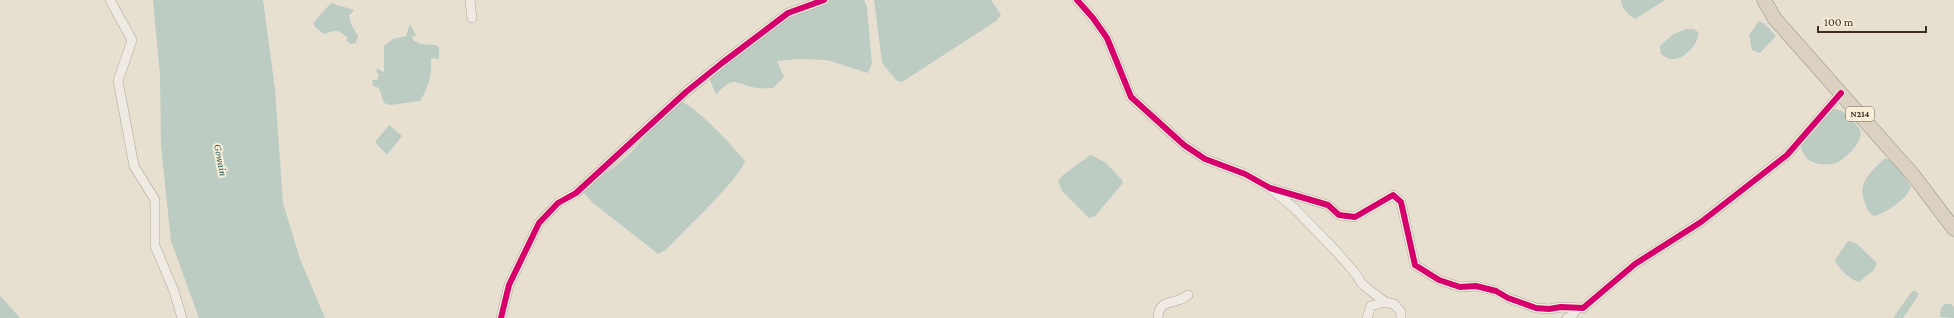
<svg xmlns="http://www.w3.org/2000/svg" width="1954" height="318" viewBox="0 0 1954 318" font-family="'Crimson Pro',serif">
<style>
.water{fill:#bcccc2}
.lines{fill:none;stroke-linecap:round;stroke-linejoin:round}
.canal{stroke:#bcccc2;stroke-width:8}
.minor-casing{stroke:#ada599;stroke-width:10}
.highway-casing{stroke:#928b80;stroke-width:15}
.minor{stroke:#efebe3;stroke-width:9}
.highway{stroke:#dad1c2;stroke-width:14}
.cycleway-casing{stroke:#f7eed8;stroke-width:8}
.cycleway{stroke:#d6006c;stroke-width:6}
.labels{text-anchor:middle;stroke-width:4;stroke-linejoin:round;paint-order:stroke}
.shield{fill:#f7eed8;stroke:#756857;stroke-width:1}
.shield-label{font-size:9px;font-weight:bold;fill:#3d2e20}
.water-label{font-size:11px;font-style:italic;fill:#2f5d5a;stroke:#f7eed8}
</style>
<rect width="100%" height="100%" fill="#e7e0d1"/>
<path class="water" d="M153 0H263L275 89 283 203 300 259 325 318H199L171 241 161 146 160 76Z
M830 0H864L867 7 872 64 868 73 827 60 799 59 777 61 784 77 773 88C767 88 762 89 757 88 735 85 735 73 716 95L709 78 792 14Z
M874 0H991L1001 15 996 21 902 82 897 81 882 63Z
M1621 0H1665L1635 19C1629 15 1621 8 1621 0Z
M331 3 354 10 349 16 352 26 358 36 356 43 350 44 346 40 348 38C338 29 335 30 324 34L315 27 313 23Z
M1759 21 1765 24 1776 36 1760 53 1752 50 1749 35Z
M410 24 416 36H412L413 40 420 44 436 45 439 48V59L431 58C432 75 429 87 420 101L390 105 384 103 379 88 373 86 372 80H377L379 74 376 72 377 68 383 72 384 71V46L393 39 406 36Z
M1686 29H1694L1698 32C1700 43 1684 60 1672 59 1668 59 1664 56 1661 54L1660 46 1672 35Z
M682 102C695 106 736 149 745 161 740 179 682 232 666 250L658 254 593 203 582 191C598 178 615 168 629 154 644 140 665 111 682 102Z
M1832 109C1842 109 1847 114 1853 121 1855 123 1859 127 1860 130 1865 140 1845 160 1836 163 1821 167 1802 163 1801 145Z
M389 125 402 136 387 155 375 142Z
M1090 155 1105 162 1122 180 1123 183 1095 216 1089 218 1062 191 1058 181 1062 176Z
M1885 158 1894 162 1911 187C1907 199 1886 213 1874 216 1868 212 1867 209 1865 203 1856 183 1872 171 1885 158Z
M1848 241 1857 244 1877 263 1874 270 1859 282C1850 280 1838 268 1835 260Z
M0 296 3 299 20 318H0Z
M1945 304H1951L1954 307V318L1940 317 1941 308Z"/>
<g class="lines">
<path class="canal" d="M1898 318 1914 295"/>
<defs>
<path id="minor" d="M110 0 132 40 118 81 126 123 134 166 155 200V246L174 291 182 318
M470 0 472 18
M1077 0 1093 18 1107 38 1131 97 1184 145 1205 159 1245 174 1270 188 1328 205 1339 215 1355 217 1393 195 1401 202 1415 265 1439 280 1460 287 1476 286 1496 291 1508 298 1536 308 1549 309 1561 307 1583 308 1635 264 1701 222 1787 155 1841 93
M1272 190 1294 208 1335 250 1356 274 1362 284 1385 302 1394 304 1401 312V318
M501 318 509 285 539 223 558 203 576 193 686 92 722 63 788 13 824 0
M1158 318C1159 297 1175 306 1188 295
M1367 318 1371 306 1385 302
M1567 318 1572 316 1577 308"/>
<path id="highway" d="M1764 0 1775 19 1913 175 1954 229"/>
</defs>
<use href="#minor" class="minor-casing"/>
<use href="#highway" class="highway-casing"/>
<use href="#minor" class="minor"/>
<use href="#highway" class="highway"/>
<defs>
<path id="cycleway" d="M1077 0 1093 18 1107 38 1131 97 1184 145 1205 159 1245 174 1270 188 1328 205 1339 215 1355 217 1393 195 1401 202 1415 265 1439 280 1460 287 1476 286 1496 291 1508 298 1536 308 1549 309 1561 307 1583 308 1635 264 1701 222 1787 155 1841 93
M501 318 509 285 539 223 558 203 576 193 686 92 722 63 788 13 824 0"/>
</defs>
<use href="#cycleway" class="cycleway-casing"/>
<use href="#cycleway" class="cycleway"/>
</g>
<g class="labels">
<rect class="shield" x="1846" y="107" width="28" height="14" rx="3"/>
<g class="shield-label">
<text x="1860" y="117">N214</text>
</g>
<g class="water-label">
<text transform="translate(221 160) rotate(79)" y="4">Gowain</text>
</g>
</g>
<path d="M1818 26v6h108v-6" fill="none" stroke="#3d2e20" stroke-width="2"/>
<text x="1824" y="26" font-size="12" fill="#3d2e20" stroke="#f7eed8" stroke-width="3" paint-order="stroke">100 m</text>
</svg>
